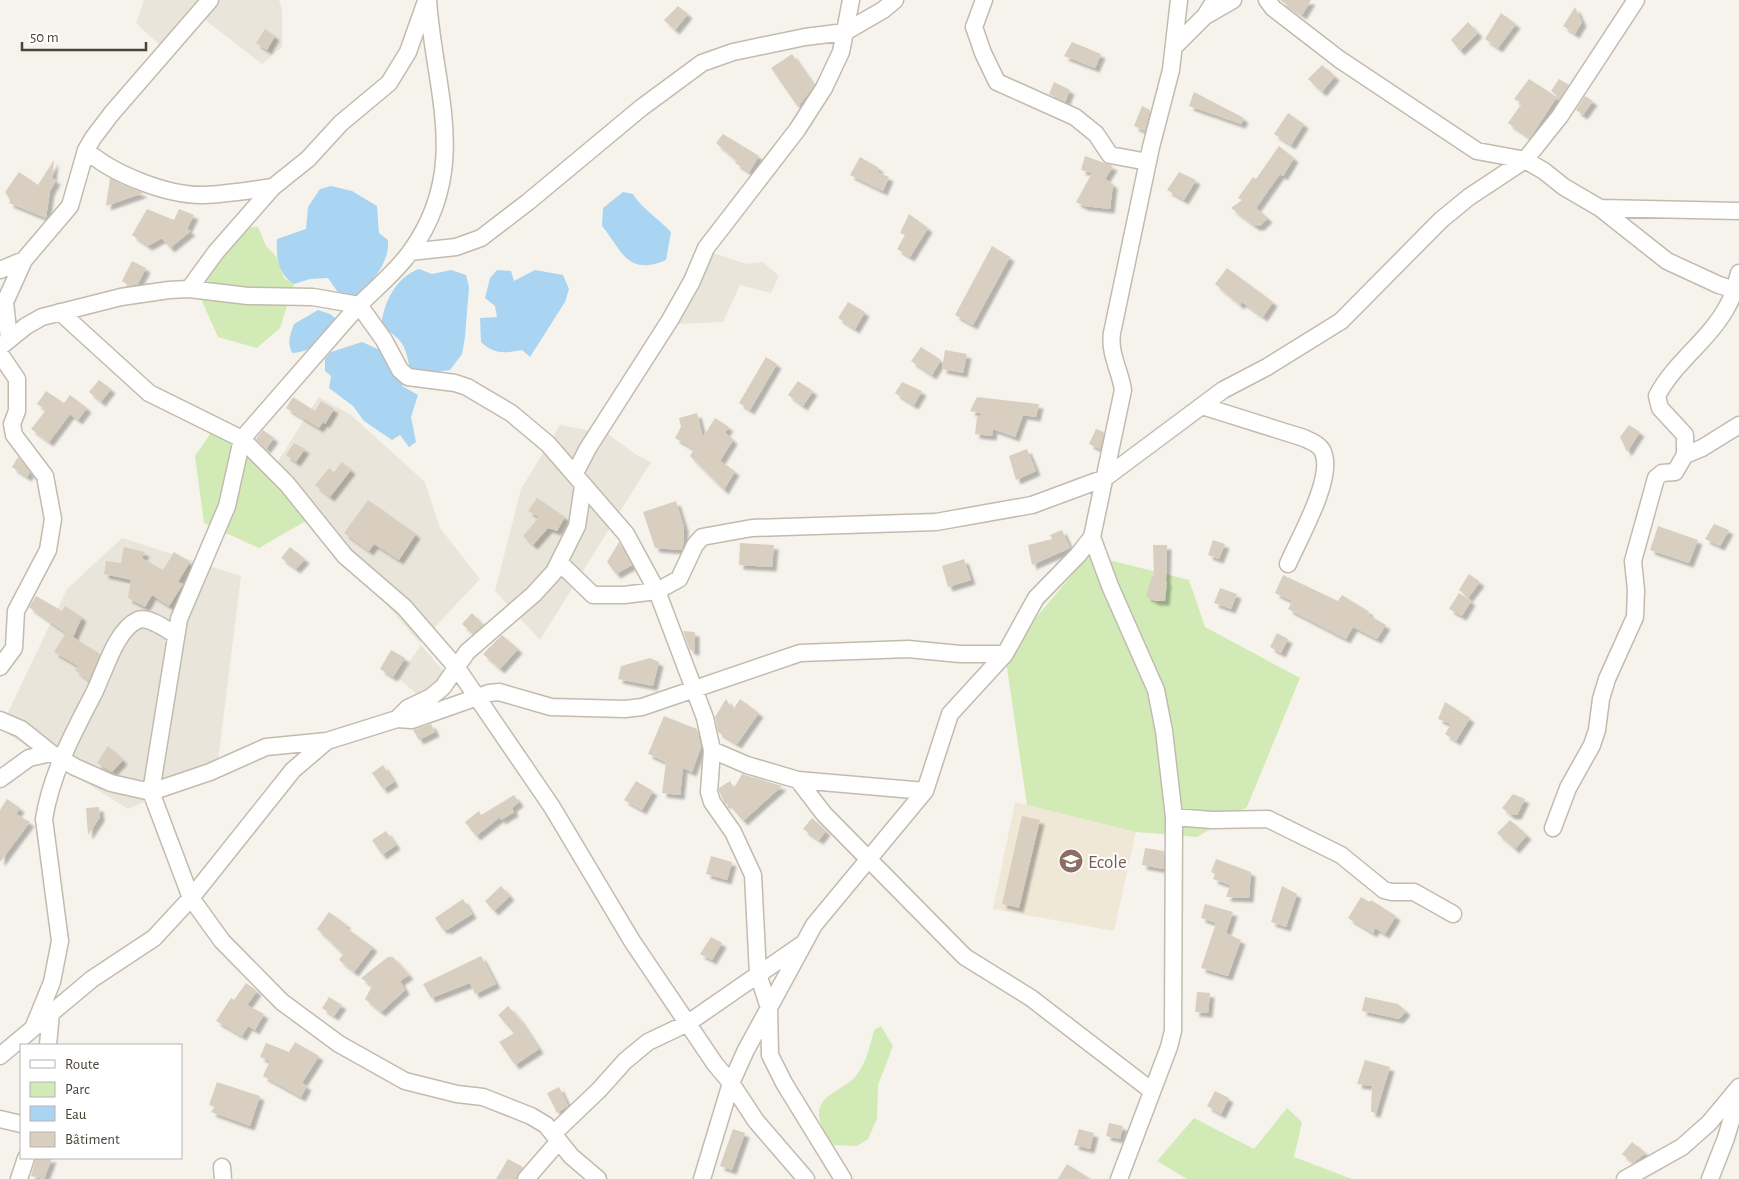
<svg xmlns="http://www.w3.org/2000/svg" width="1739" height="1179" viewBox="0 0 1739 1179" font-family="'Alegreya Sans',sans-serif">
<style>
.residential{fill:#eae5da}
.education{fill:#efe8d6}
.green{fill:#d2eab5}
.water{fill:#a9d4f2}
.building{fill:#d8cfc1;filter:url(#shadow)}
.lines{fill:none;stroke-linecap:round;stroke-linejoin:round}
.street-casing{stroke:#c2bbae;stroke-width:19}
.street{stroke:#fff;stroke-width:16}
.labels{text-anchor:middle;stroke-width:4;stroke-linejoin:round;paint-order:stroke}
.education-label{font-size:19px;fill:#785e54;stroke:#fff;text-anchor:start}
</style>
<defs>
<filter id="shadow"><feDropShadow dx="4.5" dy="4.5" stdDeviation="1" flood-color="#0004"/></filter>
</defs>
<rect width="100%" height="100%" fill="#f6f3ec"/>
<path class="residential" d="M144 0H279L282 10V47L262 64 200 16 168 53 136 23Z
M705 250 746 264 763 262 779 276 771 293 740 285 723 322 673 324Z
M319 397 351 415 425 482 440 528 480 579 420 643 271 472Z
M560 425 608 434 635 454 651 462 540 640 495 591 521 489Z
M122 538 241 576 217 769 128 809 0 729 67 589Z
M421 645 445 673 424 700 398 678Z"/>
<path class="education" d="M1015 802 1136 832 1114 931 993 909Z"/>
<path class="green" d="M239 227H258L266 246 276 256 284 278 294 284 280 328 257 348 218 337 197 290Z
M215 427 242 444 311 518 259 548 204 523 195 456Z
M1089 555 1189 580 1205 627 1300 678 1247 807 1197 837 1136 832 1027 805 1005 654Z
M881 1026 893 1046 878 1085 877 1119 868 1139 857 1146 833 1145C826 1137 822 1132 820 1121 813 1096 841 1092 855 1077 866 1064 870 1046 874 1030Z
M1287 1108 1302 1122 1294 1157 1352 1179H1187L1157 1161 1194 1118 1254 1149Z"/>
<path class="water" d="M331 186 352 191 377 206 379 233 388 240C390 264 370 284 354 299L337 291 328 278 310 279 294 284C278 274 276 258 277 239L306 229 308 207 320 189Z
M623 192 633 194C643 210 658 218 671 232L666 260C627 277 622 250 602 226L603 208Z
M419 269 432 274 451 270 466 275 469 287 465 337 462 354 450 370 422 374 410 371C406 345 403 340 381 326 384 302 396 277 419 269Z
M497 270 511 271 514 281 535 270 563 275 569 289 565 302 530 357 522 350C505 353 495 355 481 342L480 318 497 317 495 306 485 298 490 278Z
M318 310 330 314 335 318C333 339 311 352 292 353 287 342 290 335 294 324Z
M362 342 380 350 403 382 402 386 418 395 411 417 416 442 409 447 400 435 392 440 364 421 353 406 329 388 331 376 325 371V359L331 352Z"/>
<path class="building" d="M1280 0H1311L1302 15Z
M678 6 688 14 675 30 664 20Z
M1575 7 1582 22 1575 34 1563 26Z
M1501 13 1516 24 1498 48 1485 39Z
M1468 22 1478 33 1460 51 1451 40Z
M265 29 275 36 267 50 256 43Z
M1072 42 1101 54 1095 68 1064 56Z
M792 54 814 86 798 107 771 68Z
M1322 65 1335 76 1322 92 1308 79Z
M1529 79 1557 97 1530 138 1508 123 1522 103 1514 99Z
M1559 79 1569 85 1560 98 1551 91Z
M1054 82 1070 90 1065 102 1049 94Z
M1194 92 1244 118 1241 124 1189 106Z
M1585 96 1593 101 1583 115 1576 110Z
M1142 106 1150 110 1145 131 1134 126Z
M1288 113 1304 124 1291 145 1274 134Z
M723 134 759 156 749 172 735 163 737 161 716 143Z
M1279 146 1294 158 1283 176 1280 174 1256 208 1268 218 1260 226H1255L1231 208 1242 200 1238 198 1253 177 1256 179Z
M1085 156 1113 166 1105 179 1113 184 1110 209 1084 206 1076 202 1092 173 1081 170Z
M860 157 879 168 877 172 889 177 883 191 850 175Z
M54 160 52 178 56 180 50 191 46 218 9 203 10 200 5 192 19 172 38 185Z
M1179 172 1196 180 1184 200 1167 190Z
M110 178 121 184 143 193 106 206Z
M147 209 174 220 179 209 194 215 187 229 191 231 170 248 162 238 148 246 132 235Z
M909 214 928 228 910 257 897 249 905 235 900 233Z
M992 246 1010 257 973 325 955 315Z
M132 261 146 268 138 284 130 286 122 281Z
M1227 268 1273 302 1263 317 1242 302 1240 305 1215 284Z
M848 302 865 312 855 329 838 318Z
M921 347 941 360 932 375 911 361Z
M945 350 967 354 963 373 942 369Z
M766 357 777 364 750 410 739 403Z
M99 380 111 389 101 402 89 392Z
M798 381 813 391 803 406 788 395Z
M902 382 922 391 914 405 895 393Z
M46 391 64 403 70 395 87 408 78 420 70 414 49 442 31 429 46 410 37 404Z
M293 397 315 411 321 401 334 409 325 424 323 422 319 428 286 408Z
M977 397 1039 404 1036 417 1023 415 1015 437 993 429 992 436 975 434 977 417 984 414 970 411Z
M697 413 703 437 715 418 729 427 725 432 733 440 720 461 735 471 724 490 690 456 694 449 675 438 681 427 679 418Z
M1629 425 1640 432 1627 452 1620 437Z
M1096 429 1104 432 1100 449 1089 444Z
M263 430 274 438 266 449 256 439Z
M294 443 305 449 296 462 286 455Z
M1027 449 1036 471 1016 480 1009 456Z
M18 457 30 472 27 477 12 467Z
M342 462 351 470 330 497 315 485 329 468 334 472Z
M537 498 565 517 557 531 548 528 533 545 523 536 539 517 528 511Z
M368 500 416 534 399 560 374 544 369 551 344 533Z
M676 501 684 527 683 546 682 550 655 548 643 512Z
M1714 524 1729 530 1720 546 1705 539Z
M1658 526 1698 540 1689 563 1650 550Z
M1062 530 1070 548 1032 565 1028 545 1052 539 1050 535Z
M1213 540 1225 544 1219 559 1208 555Z
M619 542 632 565 616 574 607 562Z
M740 543 774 545 772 567 739 565Z
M1153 545H1167L1166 581H1167L1165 601H1155L1146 596 1152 576H1154Z
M124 547 145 552 142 558 163 570 174 552 190 562 178 582 183 584 169 606 152 595 145 607 128 598 131 580 104 574 106 561 121 563Z
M290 547 305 559 296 569 281 558Z
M964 559 971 580 948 587 942 566Z
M1469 574 1480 582 1468 598 1459 590Z
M1283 575 1338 601 1342 595 1368 611 1370 616 1386 625 1377 639 1353 627 1346 639 1288 609 1292 601 1275 593Z
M1220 588 1237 594 1231 609 1214 603Z
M1459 593 1471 601 1462 616 1449 609Z
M36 596 62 611 65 606 82 617 73 637 100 654 89 681 75 670 78 666 54 652 66 633 29 607Z
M472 613 483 625 473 634 462 624Z
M683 631 695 632V651L690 650Z
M1277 633 1288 639 1281 653 1270 647Z
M502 635 518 649 500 669 483 654Z
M391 650 405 658 393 677 380 669Z
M650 658 659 662 653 686 618 679 621 666Z
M726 699 733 710 740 699 759 713 737 744 718 732 715 717Z
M1445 702 1470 718 1456 741 1445 734 1451 724 1438 719Z
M664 716 697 729 701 747 692 772 683 768 680 795 662 793 666 762 648 754Z
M431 724 435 732 419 740 413 730Z
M108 746 123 760 112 772 97 763Z
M383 765 394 782 383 789 372 773Z
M742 774 782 786 743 821 728 803 725 804 719 791V788L730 781 734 788Z
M636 781 653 791 642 810 624 800Z
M1513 794 1525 799 1517 815H1511L1502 808Z
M514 795 519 802 512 808 514 812 501 820 500 817 476 836 465 822 479 811 481 815Z
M7 799 20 808 16 814 30 822 0 862V810Z
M99 807 100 817 88 835 86 808Z
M1022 816 1040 820 1019 908 1002 904Z
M812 818 826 831 819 840 803 829Z
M1510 820 1527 835 1515 849 1497 833Z
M386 831 396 845 382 855 372 840Z
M1145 848 1164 851V869L1142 865Z
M711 856 732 862 727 880 706 874Z
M1216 859 1251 872 1249 898 1226 897 1230 885 1213 879 1215 874 1211 872Z
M501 886 510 896 494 911 485 901Z
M1282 886 1297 894 1286 927 1271 922Z
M1361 897 1370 902 1371 900 1396 916 1385 934 1375 928 1373 933 1348 918Z
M463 899 472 914 447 930 445 928 443 930 435 918Z
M1205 904 1233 912 1226 933 1241 940 1228 976 1201 968 1216 923 1201 918Z
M329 912 346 924 345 927 373 947 354 972 339 960 343 954 317 929Z
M711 937 722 943 712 960 700 954Z
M481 956 496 984 475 994 470 983 431 998 423 984Z
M388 957H393L409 975 400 981 405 990 381 1012 365 999 372 986 361 978Z
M246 983 257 991 247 1005 264 1014 255 1030 248 1026 242 1036 216 1021 231 998 234 1000Z
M1197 992 1210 993 1208 1013 1195 1012Z
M329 997 342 1005 334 1016 322 1008Z
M1365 997 1398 1004 1406 1011 1399 1019 1362 1011Z
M508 1006 520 1020 539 1049 515 1065 499 1042 514 1033 498 1015Z
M295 1042 319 1056 302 1083 307 1086 301 1097 263 1076 270 1061 260 1057 266 1043 289 1052Z
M1365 1060 1390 1067 1376 1113 1371 1112 1372 1086 1357 1084Z
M217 1082 260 1096 250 1126 211 1112 215 1107 209 1105Z
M559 1087 568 1106 557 1113 547 1093Z
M1215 1091 1229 1098 1221 1114 1207 1106Z
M1109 1123 1123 1126 1120 1139 1106 1136Z
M733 1129 745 1133 732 1170 720 1166Z
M1079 1129 1094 1133 1090 1149 1074 1145Z
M1632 1142 1646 1153 1633 1163 1622 1154Z
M36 1158H52L44 1179 31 1176Z
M508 1159 523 1167 516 1179H496Z
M1067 1164 1091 1179H1058Z"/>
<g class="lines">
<defs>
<path id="street" d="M984 0 974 27 983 53 997 82 1075 117 1096 134 1110 155 1148 162
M1267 0 1273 8 1339 59 1477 151 1525 160 1544 171 1564 187 1600 208 1739 211
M1207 15 1233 0
M1175 46 1205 16 1215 0
M86 150C112 174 168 196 204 195 227 194 250 190 273 187
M1600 208 1667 261 1719 285 1739 291
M410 252 456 247 481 238 528 202 641 108 702 63 733 52 805 37 845 32 883 10 895 0
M0 270 24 260
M189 289 216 252 273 187 308 159 341 123 389 83 408 52 425 4
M60 312 149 393 242 439 227 506 179 619 151 792 191 898 222 941 282 1002 339 1044 405 1081 457 1094 483 1097 531 1116 546 1125 571 1156 598 1179
M9 339 5 302 24 260 70 206 86 150 93 138 112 113 210 0
M0 347 26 326 42 317 121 297 169 290 189 289 248 296 313 297 359 305C376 288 397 271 411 251 471 167 434 90 428 0
M0 354 17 379V411L12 424 14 435 45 476 53 519 48 550 16 611 14 648 0 667
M1202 406 1304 438C1312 442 1322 445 1324 455 1332 482 1299 538 1288 564
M1685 455 1702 448 1739 425
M575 473 588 448 670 320 692 281 706 248 797 130 824 88 841 52 851 0
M1092 537 1110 586 1156 690 1164 731 1174 817 1173 1031 1169 1047 1119 1179
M560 563 593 595H624L657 591 705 718 712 750 709 792 712 802 733 832 753 875 758 974 769 1008 770 1055 784 1083 843 1179
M397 719 412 720 489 693 499 692 551 707 625 709 642 707 800 653 908 649 960 654H1005
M0 720 21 729 51 753 75 767 111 783 151 792 210 772 266 747 327 741
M712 750 747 765 798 780 925 791
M0 779 29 758 51 753
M798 780 824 814 965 957 1031 998 1152 1091
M1174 817 1212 820 1268 819 1341 855 1384 890 1392 892H1414L1453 914
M1553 828 1568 788 1592 745 1597 730 1601 699 1607 679 1635 617 1636 590 1633 561 1656 478 1662 473 1675 472 1685 455V435L1660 408 1657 396C1675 361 1710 340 1728 305 1734 295 1736 284 1739 273
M34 1026 52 982 60 941 44 819C51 775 73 733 93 695 104 674 115 630 138 620 149 616 167 630 176 635
M48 1045 51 1013
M0 1056 92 979 154 938 191 898 293 770 327 741 397 719 408 708 431 697 443 687 467 652 534 594 554 572 577 526 583 486
M0 1119 21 1124
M554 1133 599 1090 625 1061 648 1042 688 1023 801 945
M222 1167 223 1179
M19 1179 26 1158
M526 1179 559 1141
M702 1179 731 1083 746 1050 814 925 925 791 950 714 1005 654 1036 598 1078 555 1092 537 1123 390C1120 370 1109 354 1112 333L1151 147 1171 70 1179 0
M806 1179 756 1121 731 1083 715 1064 632 941 552 807 457 668 404 607 345 556 287 484 242 439 359 305 384 340 400 370 408 377 455 383 467 387 511 413 548 444 626 534 657 591 679 579 695 545 702 537 752 528 936 522 1032 505 1105 478 1223 390 1267 367 1341 321 1441 220 1469 197 1525 160 1560 116 1636 0
M1625 1179 1682 1147 1709 1123 1739 1087
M1710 1179 1726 1138 1739 1094"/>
</defs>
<use href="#street" class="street-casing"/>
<use href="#street" class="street"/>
</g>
<defs>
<symbol id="school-disc" viewBox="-11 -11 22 22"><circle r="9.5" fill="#8d6e63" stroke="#fff"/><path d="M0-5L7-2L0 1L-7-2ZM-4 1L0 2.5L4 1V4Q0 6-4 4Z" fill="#fff"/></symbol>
</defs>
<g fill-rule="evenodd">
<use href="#school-disc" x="1057" y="847" width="28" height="28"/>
</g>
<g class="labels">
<g class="education-label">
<text x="1088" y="868">Ecole</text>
</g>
</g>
<rect x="20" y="1044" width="162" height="115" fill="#ffffff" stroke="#b7b4b0"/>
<rect x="30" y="1060" width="25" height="8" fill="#ffffff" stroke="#b7b4b0"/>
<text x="65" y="1069" font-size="15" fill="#4b4439">Route</text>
<rect x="30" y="1082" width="25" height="15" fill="#d2eab5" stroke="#b7b4b0"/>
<text x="65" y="1094" font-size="15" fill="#4b4439">Parc</text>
<rect x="30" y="1106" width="25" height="15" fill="#a9d4f2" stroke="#b7b4b0"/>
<text x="65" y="1119" font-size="15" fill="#4b4439">Eau</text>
<rect x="30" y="1132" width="25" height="15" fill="#d8cfc1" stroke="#b7b4b0"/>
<text x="65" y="1144" font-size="15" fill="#4b4439">Bâtiment</text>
<path d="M22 42v8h124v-8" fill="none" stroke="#4b4439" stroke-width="2.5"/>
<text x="30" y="42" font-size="15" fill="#4b4439" stroke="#ffffff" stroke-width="4" paint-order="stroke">50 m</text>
</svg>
